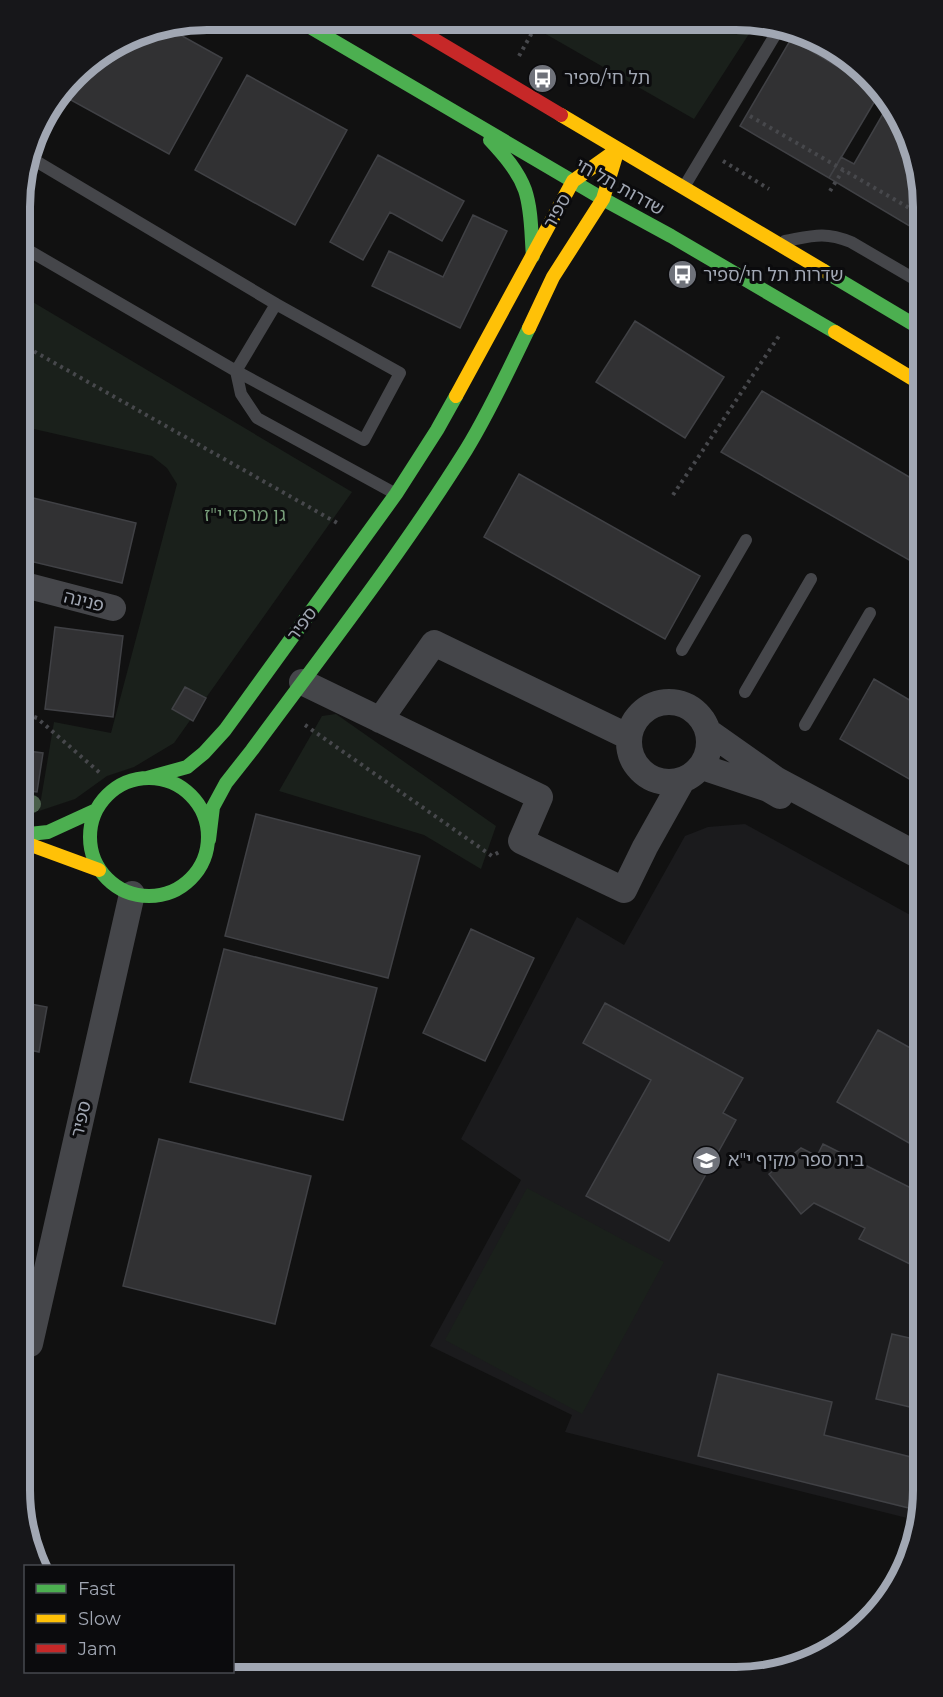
<svg xmlns="http://www.w3.org/2000/svg" width="943" height="1697" viewBox="0 0 943 1697" font-family="Montserrat,'Noto Sans Hebrew',sans-serif">
<style>
.built{fill:#1b1b1d}
.green{fill:#1a201b}
.building{fill:#313133;stroke:#404145;stroke-width:1.5}
.lines{fill:none;stroke-linecap:round;stroke-linejoin:round}
.path{stroke:#47484c;stroke-width:4;stroke-dasharray:3 4.5;stroke-linecap:butt}
.lane{stroke:#45464a;stroke-width:12}
.street{stroke:#45464a;stroke-width:26}
.fast{stroke:#4caf50;stroke-width:14}
.slow{stroke:#ffc107;stroke-width:14}
.jam{stroke:#c62828;stroke-width:14}
.tree{fill:#4a5f4b}
.labels{text-anchor:middle;stroke-width:6;stroke-linejoin:round;paint-order:stroke}
.poi-label{font-size:18px;fill:#a1a7b3;stroke:#0b0b0d;text-anchor:start}
.street-label{font-size:18px;fill:#a1a7b3;stroke:#0b0b0d}
.park-label{font-size:18px;fill:#789e7a;stroke:#0b0b0d}
.rim{fill:none;stroke:#a1a7b3;stroke-width:8}
</style>
<rect width="100%" height="100%" fill="#111"/>
<path class="built" d="M745 824 923 922V1503L919 1521 565 1432 572 1415 430 1346 521 1180 461 1139 577 917 624 945 685 836 708 827Z"/>
<path class="green" d="M523 21 756 23 694 119Z
M21 295 352 492 174 743 134 767 107 776 75 799 39 811 54 722 111 733 177 484 167 468 152 456 21 426Z
M336 714 496 826 481 869 424 835 279 791 322 716Z
M527 1188 664 1262 582 1414 445 1340Z"/>
<path class="building" d="M166 27 222 58 169 154 69 99 90 62 135 34Z
M791 39 874 88 879 94 829 178 740 126Z
M247 75 347 130 295 225 195 170Z
M887 107 913 146 924 207 923 234 829 178 841 157 854 164Z
M378 155 464 201 442 241 390 212 363 260 330 242Z
M473 215 507 231 460 328 372 286 389 251 443 277Z
M635 321 724 377 685 438 596 382Z
M762 391 923 485V568L721 452Z
M519 474 700 576 665 639 484 537Z
M21 495 136 523 122 583 21 559Z
M55 627 123 636 113 717 45 709Z
M874 679 923 708V787L840 739Z
M185 687 206 698 193 721 172 709Z
M20 750 43 753 37 792 20 790Z
M256 814 420 856 388 978 225 936Z
M20 870H24L25 945 20 946Z
M471 929 534 958 485 1061 423 1033Z
M224 949 377 988 343 1120 190 1082Z
M20 1002 47 1007 39 1052 20 1048Z
M605 1003 743 1078 723 1113 736 1120 669 1241 586 1196 651 1080 583 1043Z
M878 1030 923 1055V1151L837 1102Z
M20 1112 30 1114 20 1157Z
M159 1139 311 1176 275 1324 123 1286Z
M823 1144 923 1194V1216L912 1237 923 1242V1253L916 1267 859 1239 865 1228 814 1203 801 1214 769 1174 801 1148 817 1156Z
M892 1334 923 1341V1399L912 1397 910 1407 876 1399Z
M718 1374 832 1402 824 1435 915 1458 923 1427V1503L921 1511 698 1456Z"/>
<g class="lines">
<path class="path" d="M519 56 538 22
M871 84 868 91 881 98
M750 116 923 216
M723 161 769 189
M830 191 843 170
M21 344 339 524
M673 495 779 336
M20 712 37 718 100 773
M305 725 492 856 499 852
M20 1220 31 1222"/>
<path class="lane" d="M29 157 276 304
M684 187 780 27
M785 241C812 236 824 231 851 242L923 284
M21 246 236 371 364 440 400 373 276 304 236 371 241 394 257 418 396 494
M682 650 746 540
M745 692 811 579
M805 725 870 613"/>
<path class="street" d="M21 584 113 608
M302 682 540 797 521 841 624 890 645 847 682 781
M629 742a40 40 0 1 1 80 0a40 40 0 1 1-80 0Z
M380 720 434 643 629 737
M709 732 777 780 923 858
M702 767 768 789 780 796
M30 1344 132 894"/>
<path class="fast" d="M298 20 603 199 671 236 835 332
M490 140C504 155 518 171 525 190 532 211 531 234 533 256
M824 271 923 330
M90 837a59 59 0 1 1 118 0a59 59 0 1 1-118 0Z
M147 778 187 767 204 753 225 730 396 494 437 430 456 396
M20 835 48 832 96 810
M209 840 213 807 226 783 252 750C325 651 401 554 466 450 490 411 509 369 529 328"/>
<path class="slow" d="M561 115 824 271
M529 328 553 277 603 199 618 149
M835 332 923 385
M456 396 573 181 618 149
M20 841 99 870"/>
<path class="jam" d="M403 21 561 115"/>
</g>
<circle class="tree" cx="32" cy="804" r="9"/>
<defs>
<symbol id="bus-disc" viewBox="-11 -11 22 22"><circle r="9.5" fill="#6f727a" stroke="#0b0b0d"/><path d="M-5-6H5V4H4V6H2V4H-2V6H-4V4H-5ZM-3.5-4V0h7V-4ZM-3.5 1.2v1.5H-2V1.2ZM2 1.2v1.5H3.5V1.2Z" fill="#fff"/></symbol>
<symbol id="school-disc" viewBox="-11 -11 22 22"><circle r="9.5" fill="#6f727a" stroke="#0b0b0d"/><path d="M0-5L7-2L0 1L-7-2ZM-4 1L0 2.5L4 1V4Q0 6-4 4Z" fill="#fff"/></symbol>
</defs>
<g fill-rule="evenodd">
<use href="#bus-disc" x="526" y="62" width="33" height="33"/>
<use href="#bus-disc" x="666" y="258" width="33" height="33"/>
<use href="#school-disc" x="690" y="1144" width="33" height="33"/>
</g>
<g class="labels">
<g class="poi-label">
<text x="564" y="84">תל חי/ספיר</text>
<text x="703" y="281">שדרות תל חי/ספיר</text>
<text x="728" y="1166">בית ספר מקיף י"א</text>
</g>
<g class="street-label">
<text transform="translate(620 187) rotate(29)" y="6">שדרות תל חי</text>
<text transform="translate(557 211) rotate(-61)" y="6">ספיר</text>
<text transform="translate(84 601) rotate(14)" y="6">פנינה</text>
<text transform="translate(302 624) rotate(-54)" y="6">ספיר</text>
<text transform="translate(81 1119) rotate(-77)" y="6">ספיר</text>
</g>
<g class="park-label">
<text x="245" y="521">גן מרכזי י"ז</text>
</g>
</g>
<path d="M0 0H943V1697H0ZM207 30H736A177 177 0 0 1 913 207V1490A177 177 0 0 1 736 1667H207A177 177 0 0 1 30 1490V207A177 177 0 0 1 207 30Z" fill="#17171a" fill-rule="evenodd"/>
<path class="rim" d="M207 30H736A177 177 0 0 1 913 207V1490A177 177 0 0 1 736 1667H207A177 177 0 0 1 30 1490V207A177 177 0 0 1 207 30Z"/>
<rect x="24" y="1565" width="210" height="108" fill="#0b0b0d" stroke="#47494f" stroke-width="1.5"/>
<rect x="36" y="1584" width="30" height="9" fill="#4caf50" stroke="#47494f" stroke-width="1.5"/>
<text x="78" y="1595" font-size="18" fill="#a1a7b3">Fast</text>
<rect x="36" y="1614" width="30" height="9" fill="#ffc107" stroke="#47494f" stroke-width="1.5"/>
<text x="78" y="1625" font-size="18" fill="#a1a7b3">Slow</text>
<rect x="36" y="1644" width="30" height="9" fill="#c62828" stroke="#47494f" stroke-width="1.5"/>
<text x="78" y="1655" font-size="18" fill="#a1a7b3">Jam</text>
</svg>
